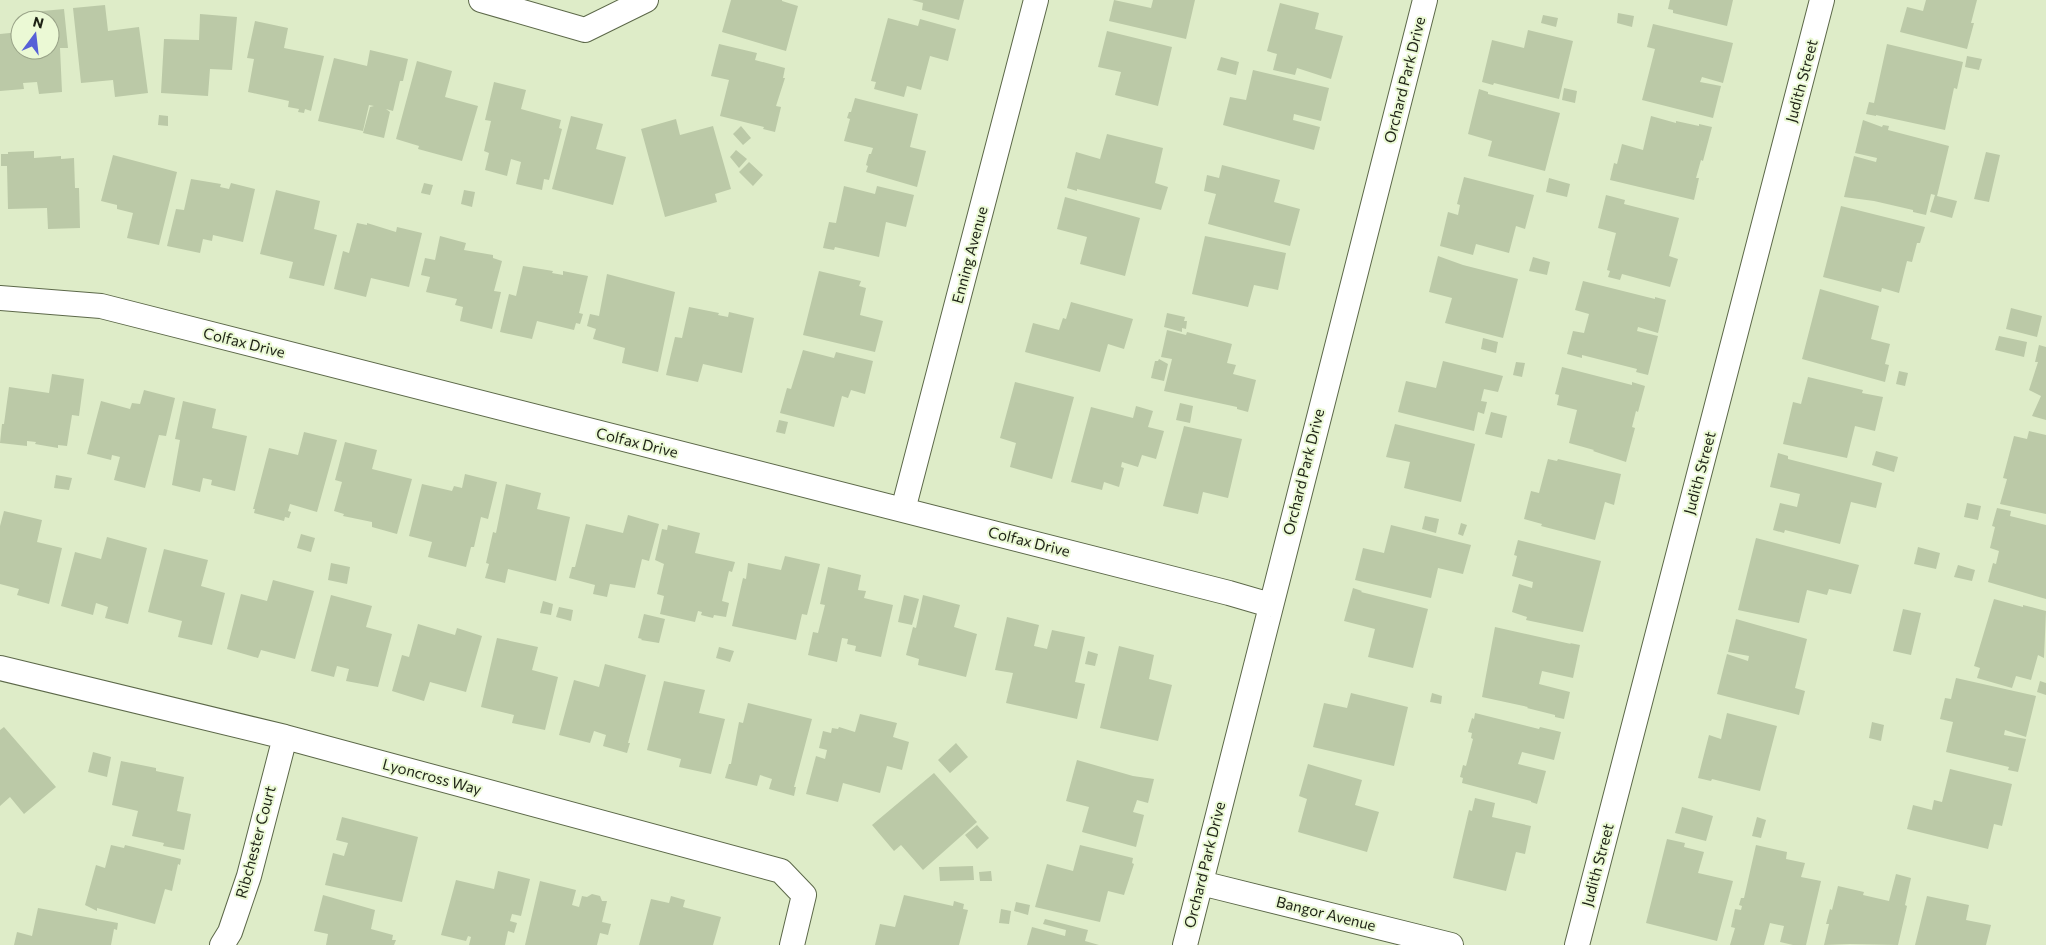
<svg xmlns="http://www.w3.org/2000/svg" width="2046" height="945" viewBox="0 0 2046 945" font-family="Commissioner,sans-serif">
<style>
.building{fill:#bbc9a7}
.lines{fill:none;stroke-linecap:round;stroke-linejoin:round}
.street-casing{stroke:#5c6849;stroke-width:26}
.street{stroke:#fff;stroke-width:24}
.labels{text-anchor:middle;stroke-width:4;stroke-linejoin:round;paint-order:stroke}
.street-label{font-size:15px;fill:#1d2215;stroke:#ebf9d5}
</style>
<rect width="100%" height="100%" fill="#deecc8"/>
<path class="building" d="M731 0H782V1L798 6 786 51 722 32Z
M912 0H964L959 20 922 10 923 3Z
M1114 0 1151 8 1153 0H1195L1186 39 1109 21Z
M1670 0H1733L1727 26 1673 13V10L1668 9Z
M1926 0H1977L1971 23H1974L1967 49 1900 32 1907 7 1923 11Z
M1280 3 1319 13 1315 29 1343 36 1331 79 1297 68 1295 75 1273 70 1277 54 1267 51Z
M105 5 108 31 139 27 148 93 115 97 113 80 81 83 73 8Z
M64 9 68 48H60L62 92 39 94 37 82 23 83 24 89 0 91V34L20 32V50H50V20H33L32 12Z
M1618 13 1634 16 1632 27 1617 23Z
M200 14 237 17 232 70 210 69 208 96 161 93 164 39 199 40Z
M1543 15 1558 18 1556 27 1541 23Z
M888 18 918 26 920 19 956 29 948 61 930 56 921 90 907 86 904 97 874 89 876 82 871 81Z
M255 21 288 28 284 48 324 56 311 111 305 109 304 113 298 112 299 109 288 107 289 101 248 92 254 59 247 58Z
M1653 24 1733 43 1723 83 1702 77 1700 82 1721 86 1713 118 1642 100 1655 49 1647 47Z
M1528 30 1573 41 1559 99 1494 83 1493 85 1482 82 1492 40 1524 48Z
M1107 31 1172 47 1158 106 1115 95 1121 72 1098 67Z
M719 44 757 53 755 60 785 68 783 78H785L776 106 781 107 775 132 763 129 764 127 720 116 729 80 711 76Z
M1887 44 1963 62 1957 89 1954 88 1945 130 1876 115V116L1866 114 1869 102 1874 103Z
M370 50 408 59 403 81H400L393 111 386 109 390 112 384 138 363 133 370 107 374 106 369 105 363 131 318 121 334 58 367 66Z
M1967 56 1982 59 1979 70 1965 67Z
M1221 57 1239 62 1236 75 1217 70Z
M417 61 452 71 445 97 478 106 462 161 418 149 419 146 396 139Z
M1253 70 1329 88 1321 121 1294 114 1293 120 1320 127 1314 150 1223 125 1230 97 1246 100Z
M494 82 526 90 521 109 561 120 559 128 562 129 549 180 544 179 542 190 516 184 521 162 511 159 507 176 485 170 489 153 484 151 491 121 485 120Z
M1564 88 1577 91 1575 103 1562 100Z
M1479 89 1488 92V94L1560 113 1545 171 1488 156 1492 141 1468 134Z
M855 98 918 114 910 147 926 151 917 187 866 172 868 166 866 165 869 154H871L873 148 844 141 850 119 847 118 849 112H851Z
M159 115 168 116V126L158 125Z
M571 116 603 124 596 149 626 157 613 205 552 189Z
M1651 116 1676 123V121L1699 126V124L1712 127 1703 161 1701 160 1696 178H1699L1694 200 1610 180 1614 163 1617 164 1622 144 1643 150Z
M676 119 680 135 713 126 731 189 715 194 717 202 665 217 641 129Z
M1863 120 1882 127 1883 125 1889 126 1888 130 1949 146 1937 196 1957 201 1952 218 1930 212 1935 195 1931 194 1926 215 1913 212V210L1874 201 1844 197 1854 156 1876 162 1877 158 1855 153Z
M741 126 751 138 743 145 733 134Z
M1107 134 1163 148 1155 183 1168 187 1161 210 1077 189V191L1067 188 1076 152 1100 159Z
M736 150 747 159 739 168 730 157Z
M34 151V158L61 156V159L74 158 75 188H79L80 228 48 229 47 208 8 209 7 166H1V154H8V152Z
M1986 152 2000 155 1989 202 1974 199Z
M113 155 177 172 159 245 127 238 133 213 117 209V205L101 201Z
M749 162 763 175 753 186 739 172Z
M1222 165 1280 180 1274 202 1300 209 1290 246 1208 224 1216 194 1204 191 1207 175 1219 178Z
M1464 177 1534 195 1525 229 1516 226 1509 253 1476 244 1473 255 1440 246 1448 212 1458 215 1460 205 1457 204Z
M1549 178 1570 184 1567 197 1546 192Z
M191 179 221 184 220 187 229 189 231 183 255 189 243 242 213 235 212 241 203 239 200 253 167 246 176 209 184 210Z
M424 183 433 185 430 195 421 193Z
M844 186 875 194 877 186 914 195 906 227 886 222 879 257 835 247 834 250 823 248 829 222 836 223Z
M276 190 320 201 314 229 337 235 324 286 289 278 293 262 260 254Z
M464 190 475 192 472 207 461 204Z
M1606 195 1625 200 1624 204 1679 218 1669 256 1678 259 1670 287 1622 274 1620 280 1608 277 1610 271 1607 270 1616 233 1598 228Z
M1065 197 1140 218 1125 276 1080 264 1087 237 1057 229Z
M1841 206 1925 227 1920 243H1917L1912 262 1907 261 1899 293 1882 288 1881 292 1823 277Z
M357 223 367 225V223L396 232 397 227 422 233 409 287 371 278 366 297 334 289 343 251 349 253Z
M440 236 466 243 464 250 493 255V258L502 261 494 291 501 292 492 329 460 321 463 307 455 305 457 299 426 292 430 277 421 275 425 258 435 260Z
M1205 236 1286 253 1278 290 1254 285 1248 307 1192 294Z
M1438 256 1463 265 1518 279 1503 338 1445 323 1452 298 1429 292Z
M1533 257 1550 262 1547 275 1529 271Z
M523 266 553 271 552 273 563 275V271L588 276 579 313 583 314 580 324 576 323 574 330 537 321 532 339 500 332 509 294 516 296Z
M819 271 861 281 859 286 866 288 860 315 883 321 875 352 803 335Z
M607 274 675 292 658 372 622 363 625 348 593 339 596 329 587 326 590 314 599 316Z
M1583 281 1655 299V297L1666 300 1658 333 1638 327 1637 331 1658 336 1648 375 1636 372 1637 369 1582 355V358L1567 354 1573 331 1584 333 1589 314 1575 310Z
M1820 289 1879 306 1871 339 1890 344 1885 364 1889 365 1885 382 1802 359Z
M1071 302 1133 319 1124 349 1108 344 1100 372 1025 352 1033 323 1059 330 1063 318 1066 319Z
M689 307 719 313 718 315 728 317 729 312 754 318 742 373 703 364 698 382 666 375 675 337 682 338Z
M2011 308 2042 316 2037 337 2006 329Z
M1167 313 1185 317 1184 321H1187L1186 329 1182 328V332L1164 327Z
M1167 330 1186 335 1187 332 1232 344 1227 363 1236 365 1233 374 1256 380 1248 412 1237 409V407L1164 391 1172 359 1161 357Z
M1999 336 2027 342 2024 357 1995 350Z
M1483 338 1498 342 1496 353 1481 349Z
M2039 345 2046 347V420L2032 416 2041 396 2029 390 2038 362H2035Z
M803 350 834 358 836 352 873 361 865 394 851 390 848 398 842 396 834 427 780 413 787 388 791 389Z
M1159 359 1168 364 1164 381 1151 378 1155 361H1158Z
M1443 361 1503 376 1498 392 1484 389 1481 401 1487 402 1484 414 1478 412 1474 431 1398 412 1406 381 1436 388Z
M1516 362 1525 363 1522 377 1513 375Z
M1562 367 1632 385V382L1645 386 1638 412 1636 411 1632 427 1635 428 1626 462 1593 451 1594 450 1569 443 1577 410 1557 405 1559 395 1555 394Z
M1899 371 1908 373 1905 386 1896 384Z
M52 374 84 379 79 416 72 415 67 446 58 445V448L35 444 36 442 27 441V446L0 443 2 424H4L9 387 49 393Z
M1808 377 1863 390 1862 393 1883 397 1875 431 1855 426 1847 458 1783 444 1793 402 1801 404Z
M1015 382 1074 397 1052 479 1010 467 1016 443 1000 438Z
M144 390 175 398 166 436 159 435 145 488 114 480 120 457 112 455 111 460 87 454 101 401 130 409 132 403 140 404Z
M183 401 216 409 212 428 247 436 235 491 211 485 212 480 203 478 200 492 172 485 180 440 175 439Z
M1180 403 1193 406 1190 423 1176 420Z
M1136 406 1153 411 1148 427 1164 431 1156 459 1142 455 1138 467 1122 462 1121 467 1124 468 1119 487 1104 482 1102 490 1071 482 1091 407 1133 418Z
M1491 412 1507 416 1502 438 1485 434Z
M779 420 788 422 785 434 776 432Z
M1395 424 1475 444 1461 502 1404 488 1410 462 1386 457Z
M1184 426 1242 439 1228 498 1203 492 1198 514 1163 506Z
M2029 431 2046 435V514L2000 504 2007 479 2003 478 2014 436 2027 439Z
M304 432 337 440 317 512 290 504 288 511 291 512 289 518 285 517 284 521 254 513 255 509H253L269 448 298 455Z
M345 442 377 450 372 469 412 479 397 534 372 527V522L343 516 344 514 334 511 342 482 335 480Z
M1876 451 1898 457 1894 472 1872 465Z
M1778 453 1788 456V459L1882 483 1876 508 1851 502 1840 544 1785 530 1784 533 1773 530 1780 503 1797 507 1800 494 1770 487Z
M1548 459 1557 461 1558 459 1621 474 1614 505 1605 502 1595 540 1541 526 1542 524 1524 519 1531 491 1539 493Z
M465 474 497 482 488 519 481 517 474 547H471L466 567 428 557 432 542 409 536 422 484 452 491 454 486 462 488Z
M56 475 72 478 69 490 54 488Z
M506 484 541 493 537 509 570 517 556 581 508 569 505 583 485 578 489 564 486 563 493 532 496 533Z
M1967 503 1981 506 1978 520 1964 517Z
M1997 508 2011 511 2010 516 2046 525V599L1988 582 1993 563 1996 564 1999 551 1990 548 1995 527 1992 526Z
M4 511 42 520 37 542 62 548 49 604 17 595 19 589 0 584V526Z
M628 515 659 524 649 561 642 559 635 588 610 584 607 597 593 594 595 585 569 578 572 567H575L586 524 623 533Z
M1425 516 1439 519 1436 533 1422 529Z
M1461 523 1467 525 1463 536 1458 534Z
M668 525 700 533 695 553 735 562 732 572 729 571 722 601 729 603 726 617 714 615 713 618 701 615 702 612 698 611 695 622 660 614 664 596 657 594 664 564 655 560 662 529 667 530Z
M1391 525 1471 545 1463 574 1438 568 1431 598 1355 580 1363 548 1384 553Z
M301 534 315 538 311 552 297 548Z
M107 537 147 548 128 624 105 618 108 607 96 603 93 615 61 606 75 552 101 559Z
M1756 538 1859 565 1851 594 1829 589 1827 595 1807 590 1799 623 1738 610Z
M1518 540 1601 561 1583 632 1526 620 1527 617 1512 612 1519 584 1532 588 1533 582 1512 576 1517 556 1514 555Z
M1918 547 1940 553 1936 569 1914 564Z
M164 549 208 560 201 586 225 593 212 645 178 637 182 621 148 612Z
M785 556 820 564 807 615 802 614 796 640 732 626 743 578 746 579 748 563 781 570Z
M331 563 350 567 347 584 328 580Z
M1958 565 1975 570 1972 581 1954 577Z
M828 567 861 575 858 590 866 591 864 598 893 605 881 657 855 651 856 646 847 644 848 639 842 638 837 662 808 655 813 632 818 633 825 605 820 604Z
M273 580 314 591 295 659 261 650 258 658 227 649 241 594 267 601Z
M1353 588 1362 591 1361 592 1428 609 1413 668 1368 657 1375 629 1344 621Z
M331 595 372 606 366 627 392 634 378 687 346 681 349 669 337 666 334 677 311 671Z
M904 595 919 599 912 625 898 622Z
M923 595 960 605 954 627 977 634 966 677 918 665 919 659 906 655 913 627 916 628Z
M1994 599 2023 607V605L2046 611 2044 658 2038 655 2031 680 2016 676 2012 688 1977 678 1980 668 1974 666Z
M543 601 553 604 551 615 540 613Z
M559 607 573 610 571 621 556 617Z
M1903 609 1921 613 1911 655 1893 651Z
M644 614 665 619 659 643 641 640 642 639 638 638Z
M1007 617 1039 625 1034 646 1047 649 1052 630 1085 637 1075 682 1085 684 1077 719 1006 703 1013 673 995 670Z
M1736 619 1807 639 1795 688 1805 691 1799 715 1717 694 1727 654 1748 661 1749 656 1728 652Z
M418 624 455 635 457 628 482 636 466 692 430 682 424 701 392 691 402 655 409 657Z
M1495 627 1571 644 1570 643 1580 645 1573 678 1542 671 1539 684 1570 692 1564 719 1555 717V715L1527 708 1528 707 1482 697Z
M497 638 538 647 532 670 558 677 545 730 512 723 514 715 481 707Z
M1119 646 1154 655 1149 679 1172 685 1158 741 1100 728Z
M719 647 734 651 730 662 716 658Z
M1088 651 1098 654 1095 666 1085 664Z
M605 664 646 675 628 743H630L627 753 603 746 606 735 594 731 590 743 559 735 574 680 599 687Z
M1956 678 2036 696 2026 737 2005 730 2004 735 2026 739 2018 772 2008 770 2009 767 1946 752 1953 722 1940 719 1945 698 1951 699Z
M664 681 705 690 699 713 725 719 711 774 679 767 681 759 647 750Z
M2040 681 2046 683V695L2037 692Z
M1351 693 1408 707 1394 766 1313 747 1324 703 1347 708Z
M1432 693 1442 696 1441 704 1430 702Z
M748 703 812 719 794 787H796L794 796 769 789 772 779 760 775 757 786 725 778 729 764H731L739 722 743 723Z
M1475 713 1539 729 1540 727 1561 732 1554 760 1522 752 1518 764 1546 771 1537 804 1531 802V801L1462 783 1463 778 1460 777 1463 765 1466 766 1473 739 1471 738 1472 733 1468 732 1472 718 1474 719Z
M1727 713 1777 726 1760 791 1712 779 1711 781 1698 778 1709 735 1721 739Z
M860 714 897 723 893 737 909 742 902 770 887 766 880 793 843 783 838 802 806 794 816 756 825 759 827 750 819 748 823 731 831 733 832 728 838 729 839 727 855 732Z
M1872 722 1884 725 1881 741 1869 738Z
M4 727 56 787 24 814 10 797 0 806V730Z
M956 743 968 757 950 773 938 760Z
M93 752 111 757 107 777 88 772Z
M1077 760 1133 776 1154 779 1148 803 1137 800 1133 812 1144 815 1136 847 1082 832 1089 807 1066 801Z
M121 761 156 768V771L184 777 177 811 191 814 184 850 163 846 164 843 132 836 138 811 112 805Z
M1308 764 1362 780 1355 805 1379 812 1367 852 1298 832 1307 799 1299 796Z
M1950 769 2012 784 2002 826 1994 824 1988 849 1907 829 1913 805 1932 810 1934 800 1942 802Z
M934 773 977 822 923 870 901 845 894 851 872 825Z
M1475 798 1495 803 1492 817 1531 826 1525 854 1516 852 1506 891 1453 878 1469 810 1472 811Z
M1682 807 1713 816 1706 841 1675 833Z
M342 817 418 837 402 902 325 885 333 853 344 856 348 843 336 840Z
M1757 817 1766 820 1761 838 1752 836Z
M977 825 989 838 977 849 965 835Z
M1667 839 1685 843 1684 847 1704 852 1698 873 1733 881 1717 941 1646 923Z
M111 845 124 848 125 845 181 859 180 865 178 864 172 891 165 889 155 924 97 908V911L85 905 96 865 105 868Z
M1080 845 1133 858 1132 863 1134 864 1124 895 1108 891 1100 922 1035 907 1047 864 1073 871Z
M1756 845 1787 852 1786 859 1805 863 1801 877 1821 881 1806 945H1793L1780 942 1784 926 1770 923 1764 945H1730L1735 928 1731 927 1735 909 1741 910 1742 906 1739 905 1741 898H1744Z
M973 866 974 880 940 881 939 867Z
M498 871 530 879 521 916 512 914 510 921 517 923 514 933 508 931 505 945H469L471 937 468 936 466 941 441 935 456 880 494 889Z
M991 871 992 881H980L979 872Z
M1896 874 1911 878 1905 905 1907 906 1898 945 1850 944 1824 945 1829 924H1826L1830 909 1832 910 1838 886 1864 892 1863 895 1889 901Z
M540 881 576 890 572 905 579 907 582 896 587 897 592 894 600 896 602 901H607L602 922 611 924 608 935 600 933 597 945H525Z
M323 895 375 910 371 929 393 935 392 940H396L394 945H326L328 934 314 931Z
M904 895 953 906 954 901 964 904 963 909 968 910 959 945H875L880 924 895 927Z
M671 896 685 900 683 907 721 917 713 945H639L651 899 669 903Z
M1927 896 1969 905 1966 920 1991 925 1986 945H1915Z
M1016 902 1030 905 1028 915 1014 911Z
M38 908 118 923 117 930 114 929 111 945H14L17 932 32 936Z
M1001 909 1011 911 1009 924 999 923Z
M1045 919 1088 930 1085 941 1099 945H1027L1032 927 1065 936 1066 930 1043 924Z"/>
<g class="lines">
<defs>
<path id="street" d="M481 0 585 30 646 0
M0 298 101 306 1229 593 1270 605
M903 510 1036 0
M0 668 285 737 781 871 804 895 792 945
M1201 883 1451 945
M222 945 230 932 249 876 285 737
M1185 945 1425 0
M1577 945 1822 0"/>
</defs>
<use href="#street" class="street-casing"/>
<use href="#street" class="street"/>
</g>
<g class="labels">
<g class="street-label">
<text transform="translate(1405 80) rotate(-76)" y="5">Orchard Park Drive</text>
<text transform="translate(1802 81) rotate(-75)" y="5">Judith Street</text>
<text transform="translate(970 255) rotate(-75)" y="5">Enning Avenue</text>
<text transform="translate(244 343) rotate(14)" y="5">Colfax Drive</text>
<text transform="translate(637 443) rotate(14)" y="5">Colfax Drive</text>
<text transform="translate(1304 472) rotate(-76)" y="5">Orchard Park Drive</text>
<text transform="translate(1700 473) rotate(-75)" y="5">Judith Street</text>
<text transform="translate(1029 542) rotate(14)" y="5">Colfax Drive</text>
<text transform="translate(432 777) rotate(15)" y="5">Lyoncross Way</text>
<text transform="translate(256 842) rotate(-75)" y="5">Ribchester Court</text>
<text transform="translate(1205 865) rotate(-76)" y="5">Orchard Park Drive</text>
<text transform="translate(1598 865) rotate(-75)" y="5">Judith Street</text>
<text transform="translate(1326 914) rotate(14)" y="5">Bangor Avenue</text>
</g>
</g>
<g transform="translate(35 35) rotate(15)"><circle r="24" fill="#ebf9d5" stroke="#99a388"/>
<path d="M0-4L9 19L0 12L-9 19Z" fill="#5660d7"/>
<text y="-8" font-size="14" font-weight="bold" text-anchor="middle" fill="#1d2215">N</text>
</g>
</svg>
